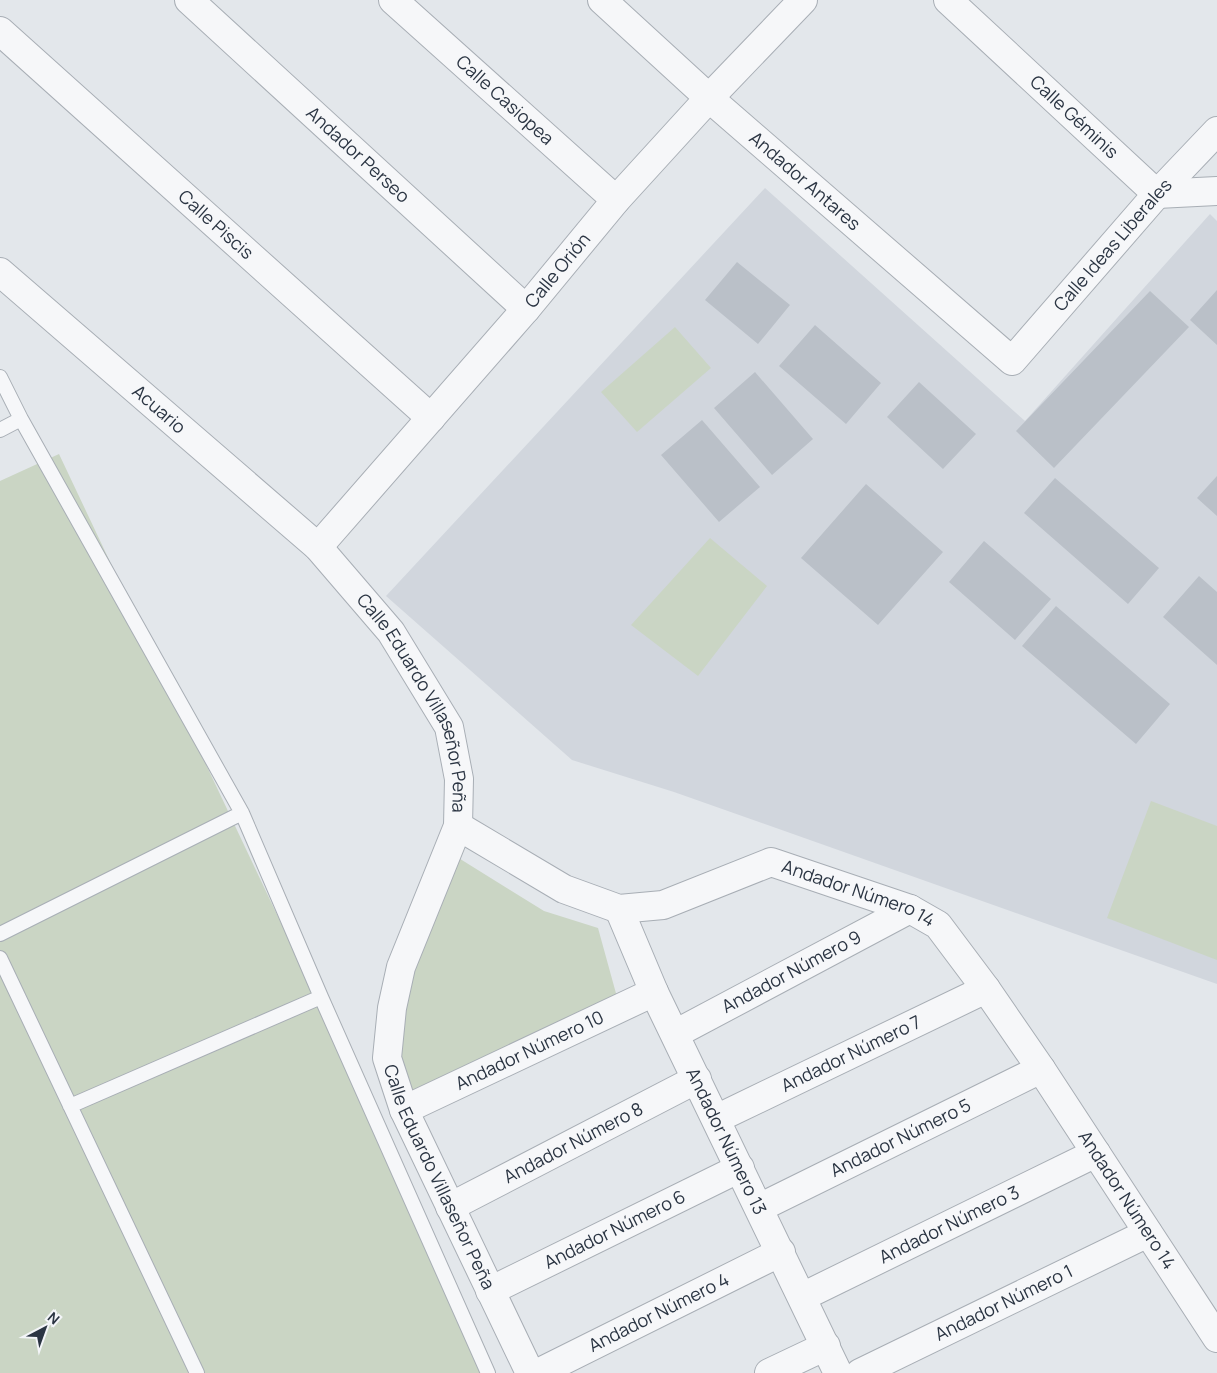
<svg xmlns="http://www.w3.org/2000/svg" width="1217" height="1373" viewBox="0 0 1217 1373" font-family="Manrope,sans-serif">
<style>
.built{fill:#d1d6dd}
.green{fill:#cad5c4}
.building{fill:#bac0c8}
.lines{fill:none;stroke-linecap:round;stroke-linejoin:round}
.lane-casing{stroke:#a8aeb5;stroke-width:16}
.street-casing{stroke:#a8aeb5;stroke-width:30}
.lane{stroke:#f6f7f9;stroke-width:14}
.street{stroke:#f6f7f9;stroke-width:28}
.labels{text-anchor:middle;stroke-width:4;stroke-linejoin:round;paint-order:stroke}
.street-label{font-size:18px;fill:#2b3543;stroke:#f3f5f8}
</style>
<rect width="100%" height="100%" fill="#e3e7eb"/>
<path class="built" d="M765 188 1025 421 1210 214 1217 221V984L674 792 572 760 386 596Z"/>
<path class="green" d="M675 327 711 368 637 432 601 392Z
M59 454 494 1373H0V481Z
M710 538 767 586 698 676 631 625Z
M1151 801 1217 826V960L1107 918Z
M457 857 544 911 598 928 617 997 407 1100 393 1011Z"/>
<path class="building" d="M737 262 790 305 758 344 705 300Z
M1217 290V345L1190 320Z
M1150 291 1189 327 1054 468 1016 431Z
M815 325 881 383 846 424 779 366Z
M755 372 813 439 772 475 714 408Z
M919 382 976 434 943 469 887 417Z
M702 420 760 487 719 522 661 455Z
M1217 476V516L1197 498Z
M1055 478 1159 568 1128 604 1024 513Z
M866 484 943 552 878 625 801 558Z
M984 541 1051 599 1015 640 949 582Z
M1199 576 1217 592V665L1163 617Z
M1056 606 1170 704 1136 744 1022 646Z"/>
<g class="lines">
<defs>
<path id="lane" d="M0 377 21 419 242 813 321 997 488 1373
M0 430 21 419
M0 934 242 813
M0 958 197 1373
M70 1106 321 997"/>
<g id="street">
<path id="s1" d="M189 0 526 309"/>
<path id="s2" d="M393 0 616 200"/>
<path id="s3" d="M602 0 709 98 1012 361 1157 194 1217 131"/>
<path id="s4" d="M948 0 1157 194 1217 191"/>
<path id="s5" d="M0 31 431 418"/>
<path id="s6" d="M0 272 318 547 391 632 449 727 459 779 458 826 401 967 392 1008 387 1058 404 1110 530 1373"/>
<path id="s7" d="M318 547 526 309 616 200 709 98 803 0"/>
<path id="s8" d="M458 826 564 889 619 909 663 905 771 862 910 909 938 925 986 989 1041 1069 1217 1338"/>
<path id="s9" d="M619 909 654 992 838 1373"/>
<path id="s10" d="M675 1034 910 909"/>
<path id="s11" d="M404 1110 654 992"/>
<path id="s12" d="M716 1119 986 989"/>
<path id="s13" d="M450 1207 697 1079"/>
<path id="s14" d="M759 1208 1041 1069"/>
<path id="s15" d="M490 1291 740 1168"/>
<path id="s16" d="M802 1297 1096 1153"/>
<path id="s17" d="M538 1373 781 1252"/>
<path d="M769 1373 826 1346"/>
<path id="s18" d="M860 1373 1148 1233"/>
</g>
</defs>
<use href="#lane" class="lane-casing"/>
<use href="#street" class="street-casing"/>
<use href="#lane" class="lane"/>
<use href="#street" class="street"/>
</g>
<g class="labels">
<g class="street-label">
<text dy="6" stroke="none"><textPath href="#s2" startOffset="150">Calle Casiopea</textPath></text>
<text dy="6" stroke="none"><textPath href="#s4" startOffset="172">Calle Géminis</textPath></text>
<text dy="6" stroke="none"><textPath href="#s1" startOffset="229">Andador Perseo</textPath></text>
<text dy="6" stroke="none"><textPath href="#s3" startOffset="272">Andador Antares</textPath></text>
<text dy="6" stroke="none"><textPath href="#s5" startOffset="290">Calle Piscis</textPath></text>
<text dy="6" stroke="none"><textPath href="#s3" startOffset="700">Calle Ideas Liberales</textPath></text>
<text dy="6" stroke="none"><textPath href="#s7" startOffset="366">Calle Orión</textPath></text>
<text dy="6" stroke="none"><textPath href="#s6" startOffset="210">Acuario</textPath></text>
<text dy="6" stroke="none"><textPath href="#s6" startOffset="608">Calle Eduardo Villaseñor Peña</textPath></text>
<text dy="6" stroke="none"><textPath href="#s8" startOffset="435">Andador Número 14</textPath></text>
<text dy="6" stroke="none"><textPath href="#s10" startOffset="132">Andador Número 9</textPath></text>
<text dy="6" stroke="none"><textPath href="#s11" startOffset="139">Andador Número 10</textPath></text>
<text dy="6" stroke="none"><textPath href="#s12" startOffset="150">Andador Número 7</textPath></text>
<text dy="6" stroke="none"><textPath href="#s14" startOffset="158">Andador Número 5</textPath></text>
<text dy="6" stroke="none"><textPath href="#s9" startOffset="256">Andador Número 13</textPath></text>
<text dy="6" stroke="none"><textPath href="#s13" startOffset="139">Andador Número 8</textPath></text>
<text dy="6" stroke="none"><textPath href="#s6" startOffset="1118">Calle Eduardo Villaseñor Peña</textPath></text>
<text dy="6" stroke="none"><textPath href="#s8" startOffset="855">Andador Número 14</textPath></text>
<text dy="6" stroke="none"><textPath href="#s16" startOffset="164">Andador Número 3</textPath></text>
<text dy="6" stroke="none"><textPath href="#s15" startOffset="139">Andador Número 6</textPath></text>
<text dy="6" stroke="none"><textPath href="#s18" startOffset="160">Andador Número 1</textPath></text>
<text dy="6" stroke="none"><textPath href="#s17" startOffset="135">Andador Número 4</textPath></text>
</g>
</g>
<g transform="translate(45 1328) rotate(41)" stroke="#f3f5f8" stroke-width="4" paint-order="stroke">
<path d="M0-4L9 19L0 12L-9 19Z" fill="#2b3543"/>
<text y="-8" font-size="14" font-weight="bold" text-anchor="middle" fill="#2b3543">N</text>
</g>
</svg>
